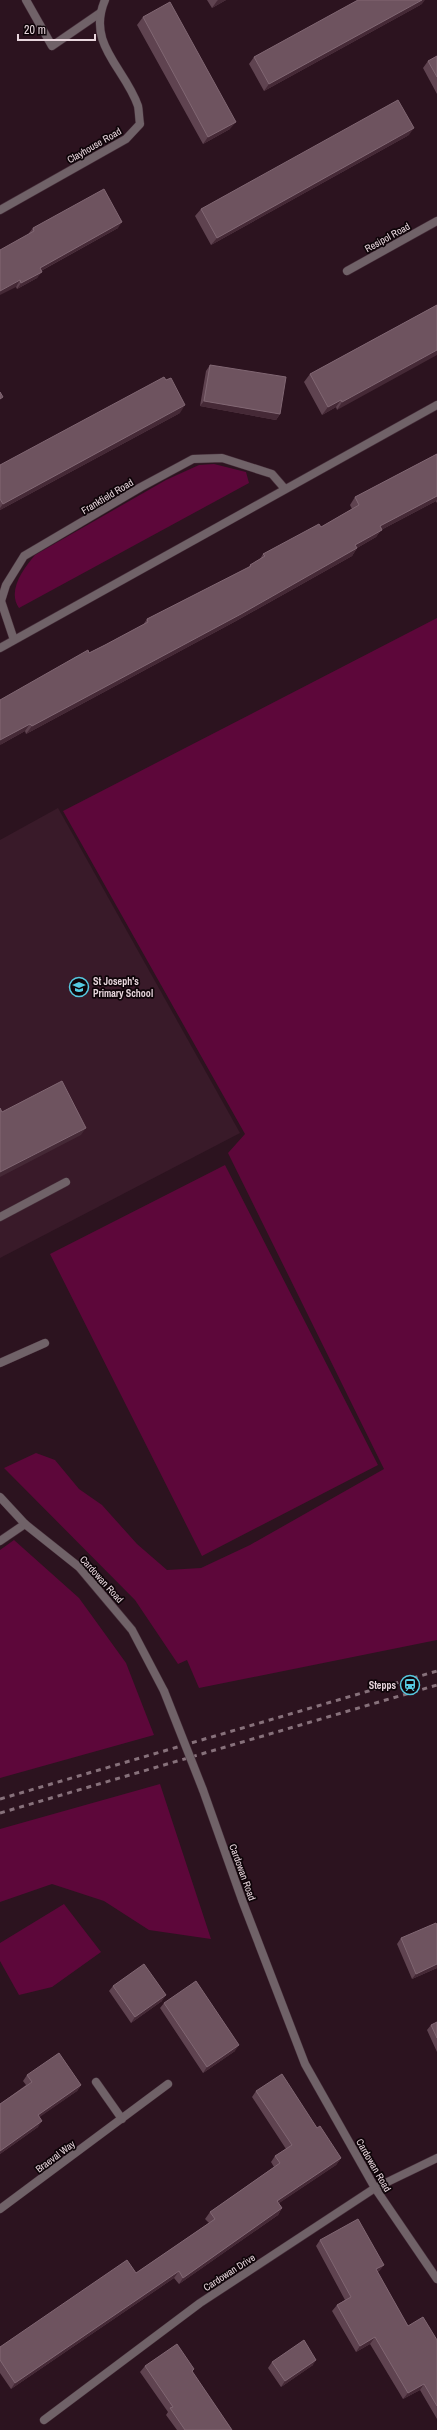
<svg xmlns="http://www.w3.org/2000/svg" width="437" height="2430" viewBox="0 0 437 2430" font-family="'Archivo Narrow',sans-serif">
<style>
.built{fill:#391a29}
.green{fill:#5d073a}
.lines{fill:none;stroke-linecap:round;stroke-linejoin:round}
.service-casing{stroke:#462e3a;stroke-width:9}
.minor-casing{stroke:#462e3a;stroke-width:9}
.tertiary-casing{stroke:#462e3a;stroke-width:9}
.service{stroke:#706268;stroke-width:8}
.minor{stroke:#706268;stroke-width:8}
.tertiary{stroke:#706268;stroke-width:8}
.rail{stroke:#87717b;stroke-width:3;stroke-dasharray:5 5;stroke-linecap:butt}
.tertiary-bridge-casing{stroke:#462e3a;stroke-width:9;stroke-linecap:butt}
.tertiary-bridge{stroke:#706268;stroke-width:8}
.wall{fill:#5f4350}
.shaded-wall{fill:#452936}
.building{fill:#6e535f;stroke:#816773}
.labels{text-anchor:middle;stroke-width:3.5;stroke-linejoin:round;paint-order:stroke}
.street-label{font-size:10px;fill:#e8d6dd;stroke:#0e0408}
.poi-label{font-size:10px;font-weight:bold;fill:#e8d6dd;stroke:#0e0408;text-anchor:start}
</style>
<rect width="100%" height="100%" fill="#2c131f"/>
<path class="built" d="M58 808 240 1133 0 1258V840Z"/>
<path class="green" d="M214 464 246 472 249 483 19 608C7 591 23 569 35 555L166 480 199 465Z
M437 618V1640L199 1688 187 1660 178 1664 135 1600 4 1468 36 1453 55 1460 79 1489 102 1505 137 1544 167 1570 201 1568 250 1545 384 1469 228 1153 245 1134 63 811Z
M225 1165 378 1465 202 1556 50 1254Z
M14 1540 79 1598 126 1663 154 1735 0 1778V1550Z
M160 1784 211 1939 149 1930 104 1901 52 1884 0 1902V1829Z
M64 1904 101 1952 52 1987 19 1995 0 1961V1943Z"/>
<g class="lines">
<defs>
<path id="service" d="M26 0 52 46 100 13
M0 1217 66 1182
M0 1363 45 1343
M0 1541 25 1524"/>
<path id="minor" d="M0 210 126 139 140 124C139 118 139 111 138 106 125 68 86 44 105 0
M347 271 437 221
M14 640 1 601 6 585 24 556 141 487 193 459 222 458 272 474 285 489
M0 648 437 405
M96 2082 122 2119
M0 2209 168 2084
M44 2420 200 2303 375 2188 437 2158"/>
<path id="tertiary" d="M0 1497 25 1524 79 1567 132 1630 164 1691
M203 1790 242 1900 305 2064 375 2188 437 2279"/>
</defs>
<use href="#service" class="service-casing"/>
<use href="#minor" class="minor-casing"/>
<use href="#tertiary" class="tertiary-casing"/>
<use href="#service" class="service"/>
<use href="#minor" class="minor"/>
<use href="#tertiary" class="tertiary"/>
<path class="rail" d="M0 1799 437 1671
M0 1813 437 1685"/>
<defs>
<path id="tertiary-bridge" d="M164 1691 203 1790"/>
</defs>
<use href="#tertiary-bridge" class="tertiary-bridge-casing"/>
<use href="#tertiary-bridge" class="tertiary-bridge"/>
</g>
<path class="wall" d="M207 0H226L212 8Z
M422 4 264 91 249 64 254 57Z
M143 17 230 129 203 144 137 25Z
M437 56V94L423 68 428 61Z
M409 135 211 245 195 216 201 209Z
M33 228H118L41 271 37 278 17 289 16 287 29 233Z
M437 305 337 410 336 407 322 415 304 382 310 374Z
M210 365 280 414 276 420 200 406 206 371Z
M180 413 0 510V465Z
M437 454V503L436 501 381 530 376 537 357 548 352 556 236 621 26 734 25 731 0 745 89 653 105 645 143 625 147 619 248 568 250 565 260 559 263 554 321 527 352 509 350 505 355 497Z
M437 1925V1968L412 1979 397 1944 401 1938Z
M113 1986 162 2001 131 2023 109 1991Z
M164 2003 235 2051 203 2073 160 2008Z
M437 2022V2052L427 2030 431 2025Z
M27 2075 81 2085 77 2091 39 2117 38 2127 0 2154V2104L26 2085 23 2081Z
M256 2091 317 2128 341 2158 336 2165 279 2203 282 2208 278 2215 179 2284 174 2278 11 2389 0 2373V2347L136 2273 209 2223 205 2219 210 2212 274 2167 271 2162 275 2156 286 2149 252 2097Z
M320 2240 384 2265 379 2271 377 2272 408 2326 437 2340V2419L420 2390 403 2399 370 2344 356 2352 332 2311 337 2305 345 2300 316 2246Z
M272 2362 313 2365 281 2387 268 2368Z
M145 2366 194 2369 192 2372 232 2430H177L166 2415 168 2412 140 2372Z"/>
<path class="shaded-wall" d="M218 0H226L212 8 217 1Z
M422 0H425L422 4 264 91 269 84Z
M236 122 230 129 203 144 208 137Z
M414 128 409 135 211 245 217 238Z
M122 222 118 228 35 274 40 268Z
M42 272 37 278 17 289 21 283Z
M20 280 16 287 0 295V291Z
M437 350V355L337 410 342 402Z
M341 400 336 407 322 415 328 407Z
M204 401 280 414 276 420 200 406Z
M185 405 180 413 0 510V508L3 504Z
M437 496V500L436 501 381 530 376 537 350 552 355 545 380 526Z
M357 548 352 556 236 621 26 734 32 726Z
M30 724 25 731 0 745V740Z
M86 1128 81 1135 0 1177V1172Z
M437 1964V1968L412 1979 416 1974Z
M166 1995 162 2001 131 2023 135 2017Z
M239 2045 235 2051 203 2073 207 2067Z
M81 2085 77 2091 34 2121 38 2115Z
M42 2121 38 2127 0 2154V2151Z
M341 2158 336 2165 273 2207 277 2201Z
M282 2208 278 2215 179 2284 183 2278Z
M384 2265 379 2271 371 2275 376 2269Z
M179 2271 174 2278 11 2389 15 2383Z
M375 2337 370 2344 356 2352 360 2346Z
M316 2360 313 2365 281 2387 285 2381Z
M424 2384 420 2390 403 2399 408 2393Z"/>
<path class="building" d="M358 0H422L269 84 254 57Z
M170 2 236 122 208 137 143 17Z
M437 56V77L428 61Z
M398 100 414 128 217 238 201 209Z
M104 189 122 222 40 268 42 272 21 283 20 280 0 291V250L34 231 33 228Z
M437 305V350L342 402 341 400 328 407 310 374Z
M210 365 286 377 280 414 204 401Z
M164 377 166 380 171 378 185 405 3 504 0 499V465Z
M0 392 3 397 0 399Z
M437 454V496L380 526 382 530 355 545 357 548 241 614 32 726 30 724 0 740V700L88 650 89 653 105 645 148 622 147 619 251 566 250 565 265 556 263 554 319 524 321 527 359 505 355 497Z
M62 1081 86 1128 0 1172V1108L2 1112Z
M436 1923 437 1925V1964L416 1974 401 1938Z
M144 1964 166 1995 135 2017 113 1986Z
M196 1981 239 2045 207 2067 164 2003Z
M437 2022V2038L431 2025Z
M59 2053 81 2085 38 2115 42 2121 0 2151V2104L32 2082 27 2075Z
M282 2074 317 2128 320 2126 341 2158 277 2201 282 2208 183 2278 179 2271 15 2383 0 2360V2347L127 2260 136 2273 215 2219 210 2212 280 2163 275 2156 292 2145 256 2091Z
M358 2219 384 2265 376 2269 408 2326 423 2317 437 2340V2406L424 2384 408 2393 375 2337 360 2346 337 2305 351 2297 320 2240Z
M304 2340 316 2360 285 2381 272 2362Z
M177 2344 194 2369 192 2371 232 2430H185L170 2408 173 2407 145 2366Z"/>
<defs>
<symbol id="school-ring" viewBox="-11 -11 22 22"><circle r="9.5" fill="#0e0408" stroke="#56c9e0" stroke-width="1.5"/><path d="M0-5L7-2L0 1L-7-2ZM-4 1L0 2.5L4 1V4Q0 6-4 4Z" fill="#56c9e0"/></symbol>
<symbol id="station-ring" viewBox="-11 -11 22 22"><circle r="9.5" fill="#0e0408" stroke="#56c9e0" stroke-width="1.5"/><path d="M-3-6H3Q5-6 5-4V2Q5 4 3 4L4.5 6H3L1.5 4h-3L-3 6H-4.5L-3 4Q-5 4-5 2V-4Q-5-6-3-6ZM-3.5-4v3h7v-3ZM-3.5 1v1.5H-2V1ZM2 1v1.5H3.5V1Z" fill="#56c9e0"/></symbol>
</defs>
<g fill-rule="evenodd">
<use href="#school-ring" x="68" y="976" width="22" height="22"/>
<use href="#station-ring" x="399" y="1674" width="22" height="22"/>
</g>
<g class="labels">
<g class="street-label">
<text transform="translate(94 145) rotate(-30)" y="4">Clayhouse Road</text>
<text transform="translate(387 237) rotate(-29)" y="4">Resipol Road</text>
<text transform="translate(107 496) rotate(-31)" y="4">Frankfield Road</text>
<text transform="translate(102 1579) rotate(48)" y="4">Cardowan Road</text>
<text transform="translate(243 1872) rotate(70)" y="4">Cardowan Road</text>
<text transform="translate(55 2156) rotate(-37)" y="4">Braeval Way</text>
<text transform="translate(374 2165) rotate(60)" y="4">Cardowan Road</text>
<text transform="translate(229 2272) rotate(-33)" y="4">Cardowan Drive</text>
</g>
<g class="poi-label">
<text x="93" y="985">St Joseph's<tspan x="93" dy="12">Primary School</tspan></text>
<text x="396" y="1689" text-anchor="end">Stepps</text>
</g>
</g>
<path d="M18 34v6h77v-6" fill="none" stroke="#e8d6dd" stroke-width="2"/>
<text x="24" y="34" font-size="12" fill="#e8d6dd" stroke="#0e0408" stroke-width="3" paint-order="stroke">20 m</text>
</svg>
